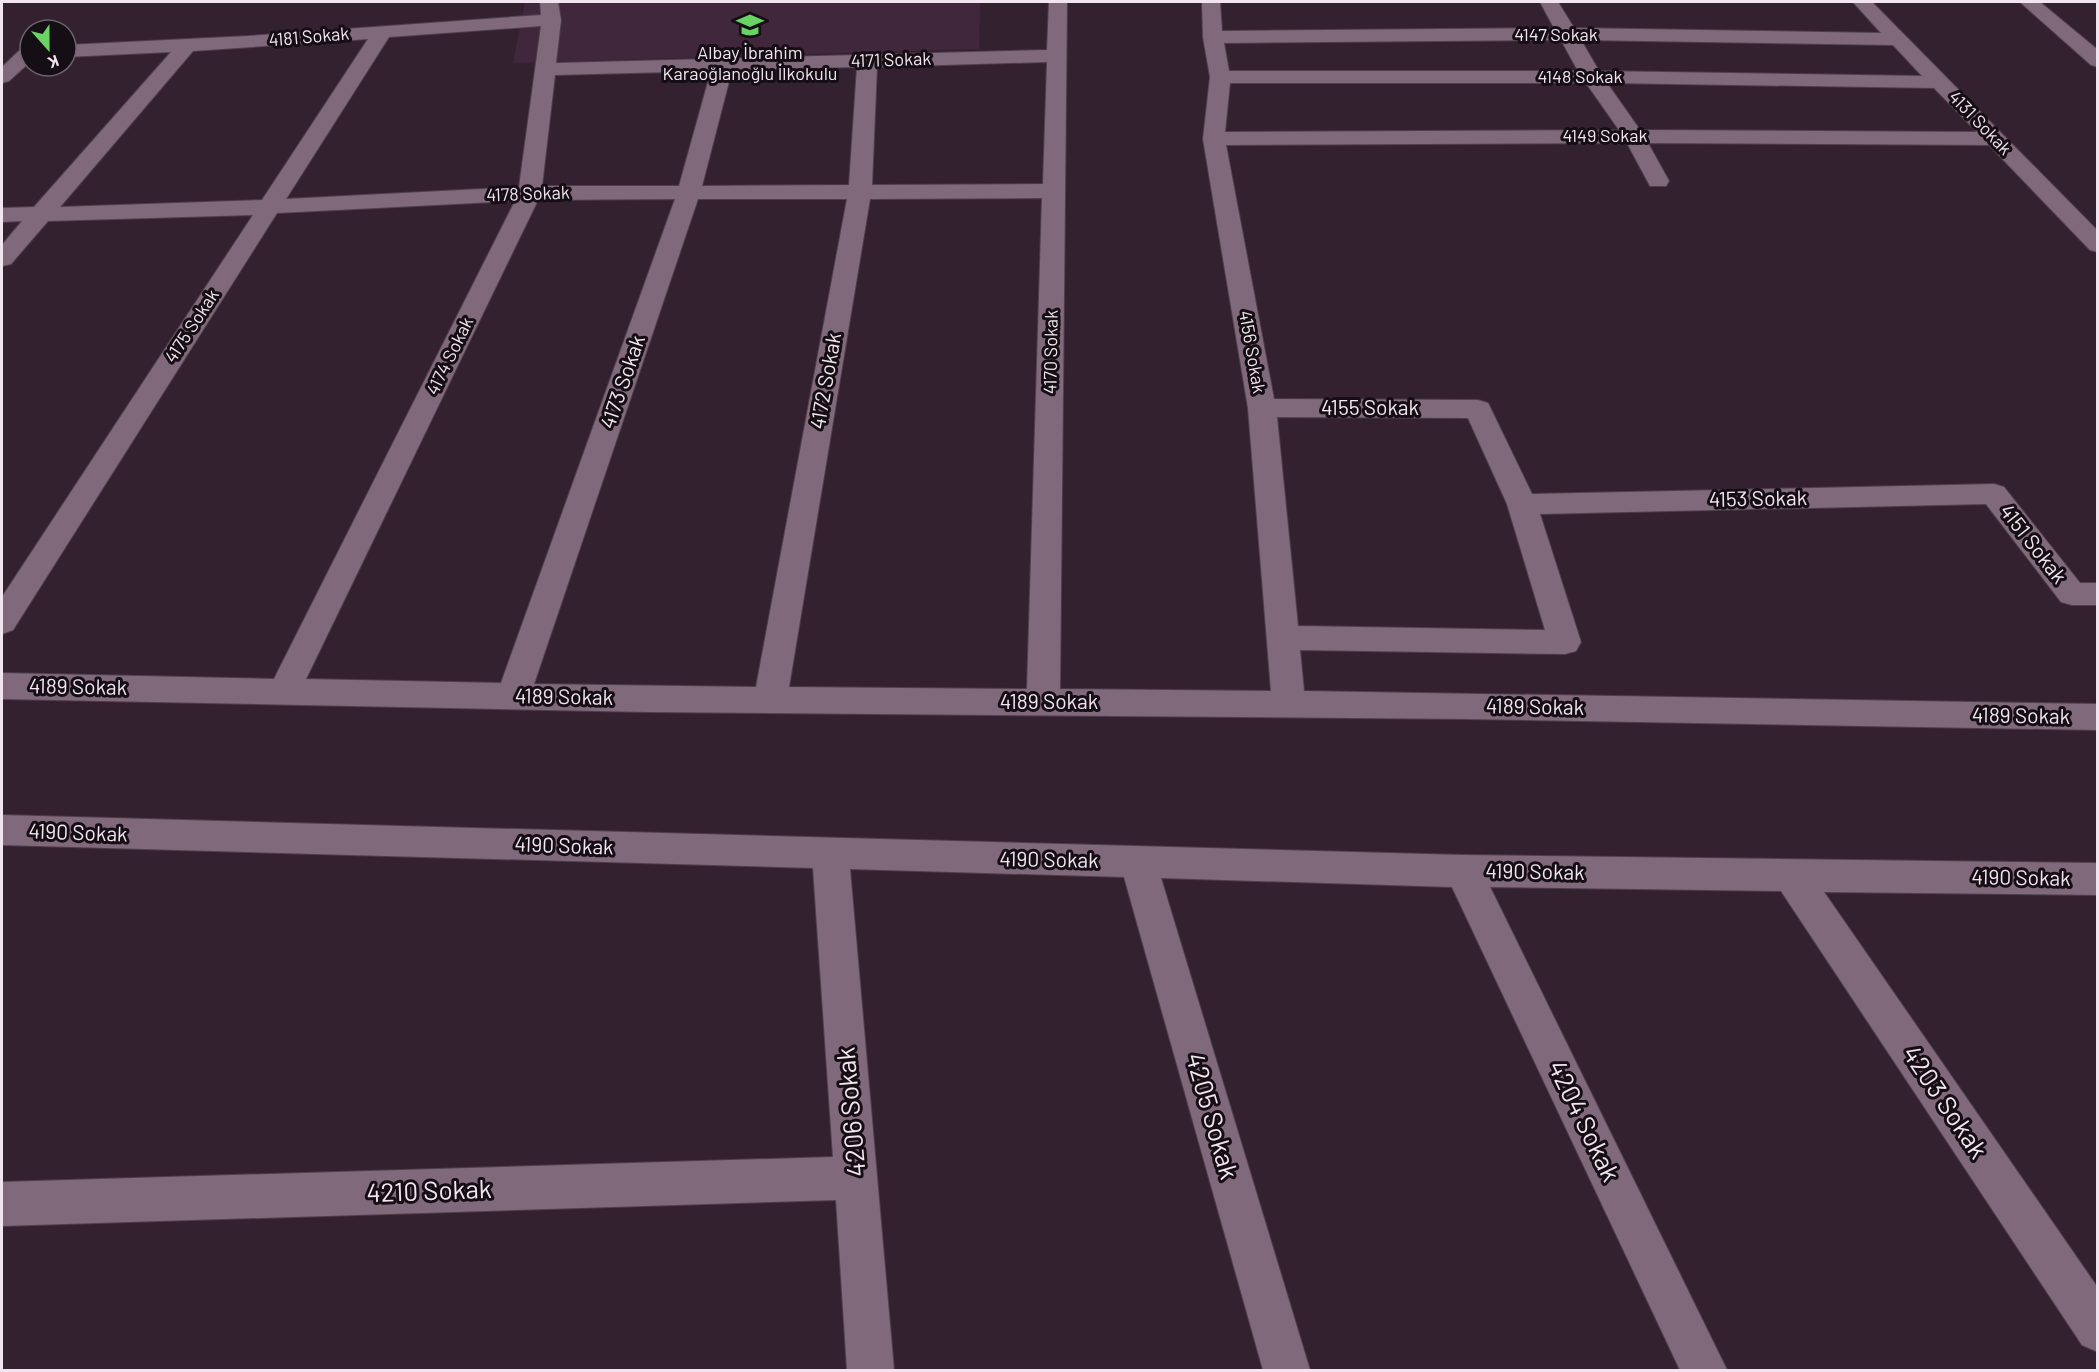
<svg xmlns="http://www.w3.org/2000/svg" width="2099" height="1372" viewBox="0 0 2099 1372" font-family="Barlow,sans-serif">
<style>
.built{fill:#40273c}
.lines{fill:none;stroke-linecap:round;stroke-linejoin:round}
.street-casing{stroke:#4f3f4c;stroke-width:2}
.street{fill:#80697b;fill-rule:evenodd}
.labels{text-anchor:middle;stroke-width:6;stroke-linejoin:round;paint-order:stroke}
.far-street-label{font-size:18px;fill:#f2e5f0;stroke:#160e15}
.far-poi-label{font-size:18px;fill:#f2e5f0;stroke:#160e15}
.street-label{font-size:21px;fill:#f2e5f0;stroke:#160e15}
.near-street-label{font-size:26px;fill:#f2e5f0;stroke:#160e15}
</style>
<rect width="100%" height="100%" fill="#342130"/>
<path class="built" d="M525 2H980L979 49 513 63Z"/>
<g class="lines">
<defs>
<path id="street" d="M540 2H558L561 20 556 63 1047 50 1049 2H1067L1060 689 1271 691 1248 408 1203 139 1210 77 1203 37 1202 2H1220L1222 31 1554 28 1540 2H1558L1574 28 1881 33 1853 2H1872L2098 231V252L2090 250 1989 145 1648 143 1669 181 1666 186H1650L1627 143 1226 145 1274 399 1478 400 1488 403 1532 494 1994 484 2004 487 2080 583H2098V605H2072L2061 602 1986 504 1540 514 1581 642 1576 651 1565 654 1300 650 1304 691 2098 704V730L1466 719 648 712 2 699V673L274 679 515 201 277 213 13 630 2 634V597L253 215 48 221 11 264 2 266V245L22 221 2 222V208L34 207 171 52 66 57V45L248 36 541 15ZM541 26 519 187 286 199 389 37ZM368 39 262 200 60 207 193 51ZM1561 40 1578 71H1229L1224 43ZM1581 40 1893 45 1922 76 1599 71ZM1047 62 1043 184 872 185 877 67ZM857 67 849 185 702 186 732 70ZM711 71 679 186H542L555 75ZM1230 83H1586L1619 130 1225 132ZM1607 83 1934 88 1977 132 1640 130ZM1042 198 1027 689 789 687 870 199ZM675 199 501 683 306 679 538 200ZM698 199H847L756 687 534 684ZM1277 417 1468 418 1507 504 1545 630 1298 626Z
M2020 2H2040L2098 50V67L2091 65Z
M30 46V62L9 81 2 83V67L22 48Z
M2 815 1463 855 2098 863V895L1824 892 2098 1288V1352L2082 1345 1781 891 1490 887 1727 1370H1680L1452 887 1161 878 1310 1370H1263L1124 877 850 869 894 1370H847L836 1200 2 1226V1182L833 1157 813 868 2 845Z"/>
</defs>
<use href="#street" class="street-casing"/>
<use href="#street" class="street"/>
</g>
<defs>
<symbol id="school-bare" viewBox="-9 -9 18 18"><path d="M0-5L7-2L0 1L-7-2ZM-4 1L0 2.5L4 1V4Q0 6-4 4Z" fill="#69d464" stroke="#160e15" stroke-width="2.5" paint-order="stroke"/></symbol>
</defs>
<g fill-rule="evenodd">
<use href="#school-bare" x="731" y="6" width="38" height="38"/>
</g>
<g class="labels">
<g class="far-street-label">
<text x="1556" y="41">4147 Sokak</text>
<text transform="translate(309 37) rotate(-5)" y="6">4181 Sokak</text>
<text transform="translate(891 60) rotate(-2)" y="6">4171 Sokak</text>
<text x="1580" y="83">4148 Sokak</text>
<text transform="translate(1980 123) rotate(46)" y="6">4131 Sokak</text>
<text x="1605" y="142">4149 Sokak</text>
<text transform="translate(528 194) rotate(-2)" y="6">4178 Sokak</text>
<text transform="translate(192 326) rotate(-57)" y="6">4175 Sokak</text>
<text transform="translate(1051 352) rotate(-89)" y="6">4170 Sokak</text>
<text transform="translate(1252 352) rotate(80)" y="6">4156 Sokak</text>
<text transform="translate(450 356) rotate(-64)" y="6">4174 Sokak</text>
</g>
<g class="far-poi-label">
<text x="750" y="59">Albay İbrahim<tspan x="750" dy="21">Karaoğlanoğlu İlkokulu</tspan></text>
</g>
<g class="street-label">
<text transform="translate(826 381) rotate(-80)" y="7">4172 Sokak</text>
<text transform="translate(623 382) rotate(-71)" y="7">4173 Sokak</text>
<text x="1370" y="415">4155 Sokak</text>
<text transform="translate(1758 499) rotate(-1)" y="7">4153 Sokak</text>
<text transform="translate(2033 544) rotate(52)" y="7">4151 Sokak</text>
<text transform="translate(78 687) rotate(1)" y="7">4189 Sokak</text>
<text transform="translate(564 697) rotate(1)" y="7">4189 Sokak</text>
<text x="1049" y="709">4189 Sokak</text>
<text transform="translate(1535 707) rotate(1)" y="7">4189 Sokak</text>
<text transform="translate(2021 716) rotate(1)" y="7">4189 Sokak</text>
<text transform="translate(78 833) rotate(2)" y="7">4190 Sokak</text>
<text transform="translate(564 846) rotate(2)" y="7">4190 Sokak</text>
<text transform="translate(1049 860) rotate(1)" y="7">4190 Sokak</text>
<text transform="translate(1535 872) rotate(1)" y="7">4190 Sokak</text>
<text transform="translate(2021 878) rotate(1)" y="7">4190 Sokak</text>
</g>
<g class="near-street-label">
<text transform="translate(1945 1102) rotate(56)" y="9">4203 Sokak</text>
<text transform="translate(851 1112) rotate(-95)" y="9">4206 Sokak</text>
<text transform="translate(1212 1116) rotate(74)" y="9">4205 Sokak</text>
<text transform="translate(1584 1121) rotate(64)" y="9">4204 Sokak</text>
<text transform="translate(429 1191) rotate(-2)" y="9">4210 Sokak</text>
</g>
</g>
<rect width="2099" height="1372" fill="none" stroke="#f2e5f0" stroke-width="6"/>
<g transform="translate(48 48) rotate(159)"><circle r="28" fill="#160e15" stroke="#6e646d" stroke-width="1.5"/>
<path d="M0-4.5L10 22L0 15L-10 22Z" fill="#69d464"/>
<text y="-9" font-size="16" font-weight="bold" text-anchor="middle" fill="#f2e5f0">K</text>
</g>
</svg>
